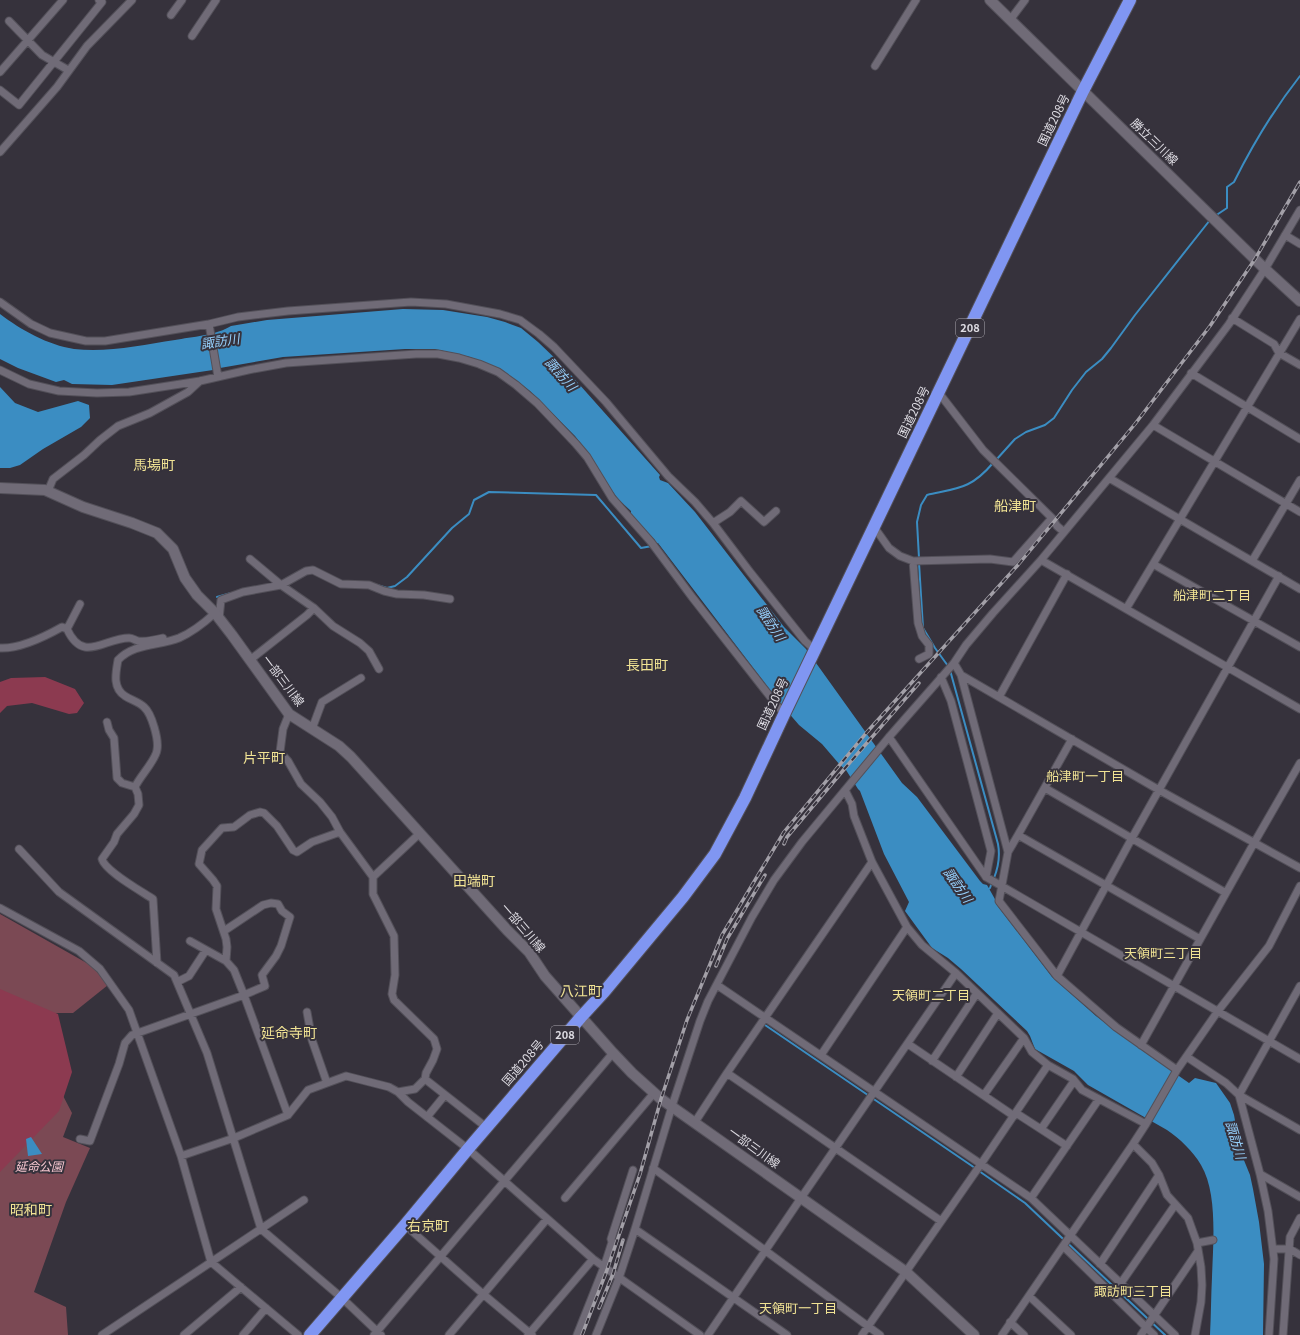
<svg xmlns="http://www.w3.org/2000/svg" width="1300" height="1335" viewBox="0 0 1300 1335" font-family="Georgia,'Noto Sans JP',serif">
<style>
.green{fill:#7b4954}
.forest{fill:#8c3a50}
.water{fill:#3b8dc2}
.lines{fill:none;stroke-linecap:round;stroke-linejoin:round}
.stream{stroke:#3b8dc2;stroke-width:2}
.street-casing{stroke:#535059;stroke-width:9}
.secondary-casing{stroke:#535059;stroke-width:12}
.highway-casing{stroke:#535059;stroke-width:14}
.street{stroke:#706b77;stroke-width:7}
.secondary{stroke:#706b77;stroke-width:10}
.highway{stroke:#8096f2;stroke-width:12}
.rail-casing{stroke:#a3a0a8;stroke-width:3.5}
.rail{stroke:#36323c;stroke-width:2;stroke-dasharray:6;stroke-linecap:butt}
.labels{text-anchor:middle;stroke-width:4;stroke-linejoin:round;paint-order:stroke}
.shield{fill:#36323c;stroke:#aca9b1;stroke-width:1}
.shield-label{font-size:11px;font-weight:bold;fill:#dedce3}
.street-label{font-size:12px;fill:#dedce3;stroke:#36323c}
.park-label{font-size:12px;font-style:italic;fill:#f8c7d0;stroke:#36323c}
.water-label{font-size:13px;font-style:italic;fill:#96d0fc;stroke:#36323c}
.neighbourhood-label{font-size:13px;fill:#f1e394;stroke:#36323c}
.quarter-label{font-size:14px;fill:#f1e394;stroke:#36323c}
</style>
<rect width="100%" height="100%" fill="#36323c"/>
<path class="green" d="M0 914 92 966 108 985 73 1013H39L59 1088 72 1113 63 1137 90 1148 66 1202 34 1292 66 1307 68 1335H0Z"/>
<path class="forest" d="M45 677 75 689 84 703 77 713 69 714 32 703 7 706 0 713V682L11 678Z
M0 989 58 1014 72 1072 59 1111 0 1172Z"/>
<path class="water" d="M403 309 443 310 487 317 505 322 521 328 538 342 562 365 660 475 659 477 660 480 668 483 695 512 784 627 806 649 902 783 917 797 980 881 983 884 987 885 996 901V904L1052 977 1096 1016 1136 1046 1189 1083 1195 1078 1216 1083 1230 1103 1234 1115 1241 1153 1250 1175 1253 1189 1259 1222 1264 1264 1263 1335H1210C1211 1316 1211 1296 1212 1277 1213 1245 1218 1193 1201 1165 1193 1151 1180 1139 1167 1130L1088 1085 1074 1071 1035 1049 1030 1036 1027 1031 961 969 948 958 932 948 905 911 909 902 884 854 860 791 858 789 846 770 840 765 822 744 799 725 780 703 658 543H655V540L631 517V511L618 499 601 475 592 458 575 436 530 391 501 369 470 357 435 349H405L283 357 220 368 213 370 112 385 72 384 64 380 56 382 18 368 0 359V314C21 330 48 345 74 349 107 353 142 345 175 340 191 337 217 335 231 326L267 320Z
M0 387 15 403 38 412 78 401 89 405 90 418 81 427 43 449 20 465 10 468H0Z
M31 1137 42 1154 28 1156 26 1139Z"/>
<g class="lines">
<path class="stream" d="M1215 216 1227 208V187L1234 182C1253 144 1274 109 1300 76
M996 460 1015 439 1026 432 1045 425 1054 418 1072 390 1086 372 1102 359 1111 348 1135 315 1210 220
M919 558 917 522 921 505 927 495C958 488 971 489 993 463
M919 563 923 628 935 648 948 666
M377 585 387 588 395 586 407 577 452 528 469 514 474 500 489 492 596 495 641 548 652 546
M217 597 231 593
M950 670 998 844C1000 855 998 868 994 878
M987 890 990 888 992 882
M765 1025 975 1168
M979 1171 1025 1203 1165 1335"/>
<defs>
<path id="street" d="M171 15 182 0
M1010 20 1025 0
M9 21 42 55 68 70
M192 36 216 0
M875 66 916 0
M0 72 63 0
M0 90 19 105 102 2 99 0
M0 152 57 87 87 46 132 0
M1285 235 1300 244
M0 302 31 324 50 333 86 341H105L209 324 238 317 288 311 411 302 446 304 500 314 520 320 539 334 554 347 606 402 668 476 695 502 713 523 750 572 805 641 815 650
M1232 318 1274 344 1279 353 1300 365
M209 324 218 377
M0 370 29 384 59 391 97 393 129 392 200 381 248 370 286 363 416 354H438L459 358 479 364 498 372 516 385 537 403 576 444 587 457 612 498 651 542 692 597 779 708 785 712
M1191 373 1300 439
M1153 425 1300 512
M1109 478 1300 589
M48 491 53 479 84 455 100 440 118 426 150 413 188 392 200 381
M1052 518 1057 526 1064 532
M713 523 730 512 741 501 764 522 776 511
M874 527 889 548 900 556 913 561 990 559 1013 562 1052 518 983 450 939 393
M250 559 281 585 314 608 333 626 360 643 369 651 379 669
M1041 560 1300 709
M913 561 918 623 922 636 929 645V654L919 659
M1252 561 1300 480
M1153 564 1300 647
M80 604 67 629C83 664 104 638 129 638 132 638 135 640 138 641 146 642 155 640 163 638
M1126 609 1300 319
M219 619 221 600 243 592 281 585 306 571 313 570 341 584 369 585 384 591 397 594 424 595 450 599
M0 648C19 649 46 636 62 627L67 629
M250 660 307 615 314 608
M954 663 961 675 1008 852 999 901 1057 976 1116 1027 1177 1070
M961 675 1159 790 1300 868
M941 677 951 701 991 851 986 877
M999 697 1067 574
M289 714 283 729 280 752 288 761 301 784 320 802 332 817 340 832 373 877V894L394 936 395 975 392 994 394 1000 434 1039 437 1049 433 1060 426 1073 425 1079 415 1089 398 1092
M107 722 109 730 114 738 117 778 122 783 135 787
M312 729 322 702 361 678
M889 737 986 877 1300 1059
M135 787C140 776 156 760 157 750 159 740 152 714 144 707 139 702 131 700 125 696 112 688 116 672 118 660 134 643 159 646 179 638 193 632 204 623 215 613
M135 787 138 794 139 805 134 814 117 834 114 842 102 859C105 871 141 891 153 899L157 963
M1045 788 1226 893
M845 790 852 804 854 816 872 862 907 927 922 945 956 973 1024 1038 1032 1052 1048 1065 1073 1079 1082 1090 1146 1124
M1018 835 1200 939
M19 849 59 892 174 975 207 1053 261 1229 342 1298 381 1335
M1008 852 1018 835 1072 739
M373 877 419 834
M0 908 79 951 100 969 129 1010 181 1156 211 1262 298 1335
M224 931 263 905 271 903 278 904 282 911 290 917 281 946 276 956 262 975 265 986 244 995 234 970 226 961 227 947 226 939 216 909 217 886 213 880 199 864 202 850 222 828 234 827 250 815 260 812 264 813 277 826 293 850 297 852 312 842 340 832
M190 941 226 961
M1057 976 1132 838 1279 576
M177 982 189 976 206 950
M717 985 1031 1198 1175 1335
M307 1012 312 1040 327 1083
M908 1044 1014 1116
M1141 1045 1254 843 1300 763
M821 1055 907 927
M1187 1057 1226 1083 1239 1095 1300 1130
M932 1061 977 993
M727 1073 941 1221
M956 1077 998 1013
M425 1079 486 1127
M984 1095 1024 1038
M1016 1113 1067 1146
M427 1117 445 1095
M695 1122 727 1073 872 862
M1041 1129 1074 1081
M80 1139 90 1141 119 1064 125 1043 132 1035 244 995 288 1115
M1133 1144 1152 1163 1159 1175 1167 1195 1188 1218 1197 1243 1201 1267 1202 1285 1201 1302 1195 1335
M181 1156 234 1138 288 1115 308 1090 346 1076 389 1087 398 1092 408 1102 468 1149 593 1259 700 1335
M653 1168 880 1335
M1260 1174 1300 1197
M565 1198 654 1093
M1031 1198 1099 1099
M405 1225 483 1294 532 1335
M635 1229 787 1335
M1197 1243 1213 1240
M1063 1246 1154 1335
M1273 1249H1290L1300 1255
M1100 1264 1159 1175
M1121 1283 1175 1205
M1029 1296 1071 1335
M1010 1322 1024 1335
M102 1335 304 1200
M184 1335 241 1287
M243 1335 266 1308
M374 1335 613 1053
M449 1335 547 1219
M528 1335 593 1259
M577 1335 604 1267 612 1242 611 1239 633 1170
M596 1335 619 1278 635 1229 672 1106 700 1021 708 1001 752 917 774 880 802 842 889 737 954 663 966 645 993 613 1041 560 1153 425 1229 324 1265 269 1300 210
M708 1335 801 1198 956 973
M862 1335 981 1164 1048 1065
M1002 1335 1133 1144 1146 1124 1177 1070 1218 1011 1269 946 1300 886
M1141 1335 1198 1251
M1269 1335 1274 1259 1268 1211 1260 1174 1239 1095 1300 986
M1283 1335 1290 1237 1300 1218"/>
<path id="secondary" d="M990 0 1265 269 1300 301
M0 488 45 490 83 507 132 523 157 533 173 549 185 578 197 595 215 613 232 635 289 714 339 746 351 757 507 930 529 952 545 976 613 1053 632 1073 661 1099 906 1272 974 1335"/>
<path id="highway" d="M310 1335 405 1225 468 1149 581 1017 604 992 683 897 715 854 745 798 787 708 1083 91 1130 0"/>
</defs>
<use href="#street" class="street-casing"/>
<use href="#secondary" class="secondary-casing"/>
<use href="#highway" class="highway-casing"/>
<use href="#street" class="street"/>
<use href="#secondary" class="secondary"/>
<use href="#highway" class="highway"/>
<defs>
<path id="rail" d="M784 844 787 837 846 767 919 683
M716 966 727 939 765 875
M599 1308 613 1274 623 1240
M582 1335 607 1270 640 1174 661 1099 687 1020 722 935 784 832 867 732 1018 565 1135 424 1210 326 1255 259 1300 182"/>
</defs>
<use href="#rail" class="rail-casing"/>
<use href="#rail" class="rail"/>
</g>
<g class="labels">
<g class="shield">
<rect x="956" y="319" width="28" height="18" rx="3"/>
<rect x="551" y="1026" width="28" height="18" rx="3"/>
</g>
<g class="shield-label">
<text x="970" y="332">208</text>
<text x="565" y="1039">208</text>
</g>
<g class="street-label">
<text transform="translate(1054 120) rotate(-64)" y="4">国道208号</text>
<text transform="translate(1154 142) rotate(44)" y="4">勝立三川線</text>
<text transform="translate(914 412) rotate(-64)" y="4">国道208号</text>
<text transform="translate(283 681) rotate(53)" y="4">一部三川線</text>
<text transform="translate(773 704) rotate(-65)" y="4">国道208号</text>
<text transform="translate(523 928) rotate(49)" y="4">一部三川線</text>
<text transform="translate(523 1063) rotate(-49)" y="4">国道208号</text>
<text transform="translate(754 1148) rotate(36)" y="4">一部三川線</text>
</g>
<g class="park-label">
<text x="39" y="1171">延命公園</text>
</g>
<g class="water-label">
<text transform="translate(220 341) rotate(-8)" y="5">諏訪川</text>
<text transform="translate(561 374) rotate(48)" y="5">諏訪川</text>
<text transform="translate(771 623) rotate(56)" y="5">諏訪川</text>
<text transform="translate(958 885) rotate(55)" y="5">諏訪川</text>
<text transform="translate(1236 1140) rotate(73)" y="5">諏訪川</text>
</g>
<g class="neighbourhood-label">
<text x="1212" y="600">船津町二丁目</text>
<text x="1085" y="781">船津町一丁目</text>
<text x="1163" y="958">天領町三丁目</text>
<text x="931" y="1000">天領町二丁目</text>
<text x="1133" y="1296">諏訪町三丁目</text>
<text x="798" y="1313">天領町一丁目</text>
</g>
<g class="quarter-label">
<text x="154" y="470">馬場町</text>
<text x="1015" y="511">船津町</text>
<text x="647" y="670">長田町</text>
<text x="264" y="763">片平町</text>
<text x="474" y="886">田端町</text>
<text x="581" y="996">八江町</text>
<text x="289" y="1038">延命寺町</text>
<text x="31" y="1215">昭和町</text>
<text x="428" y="1231">右京町</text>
</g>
</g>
</svg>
